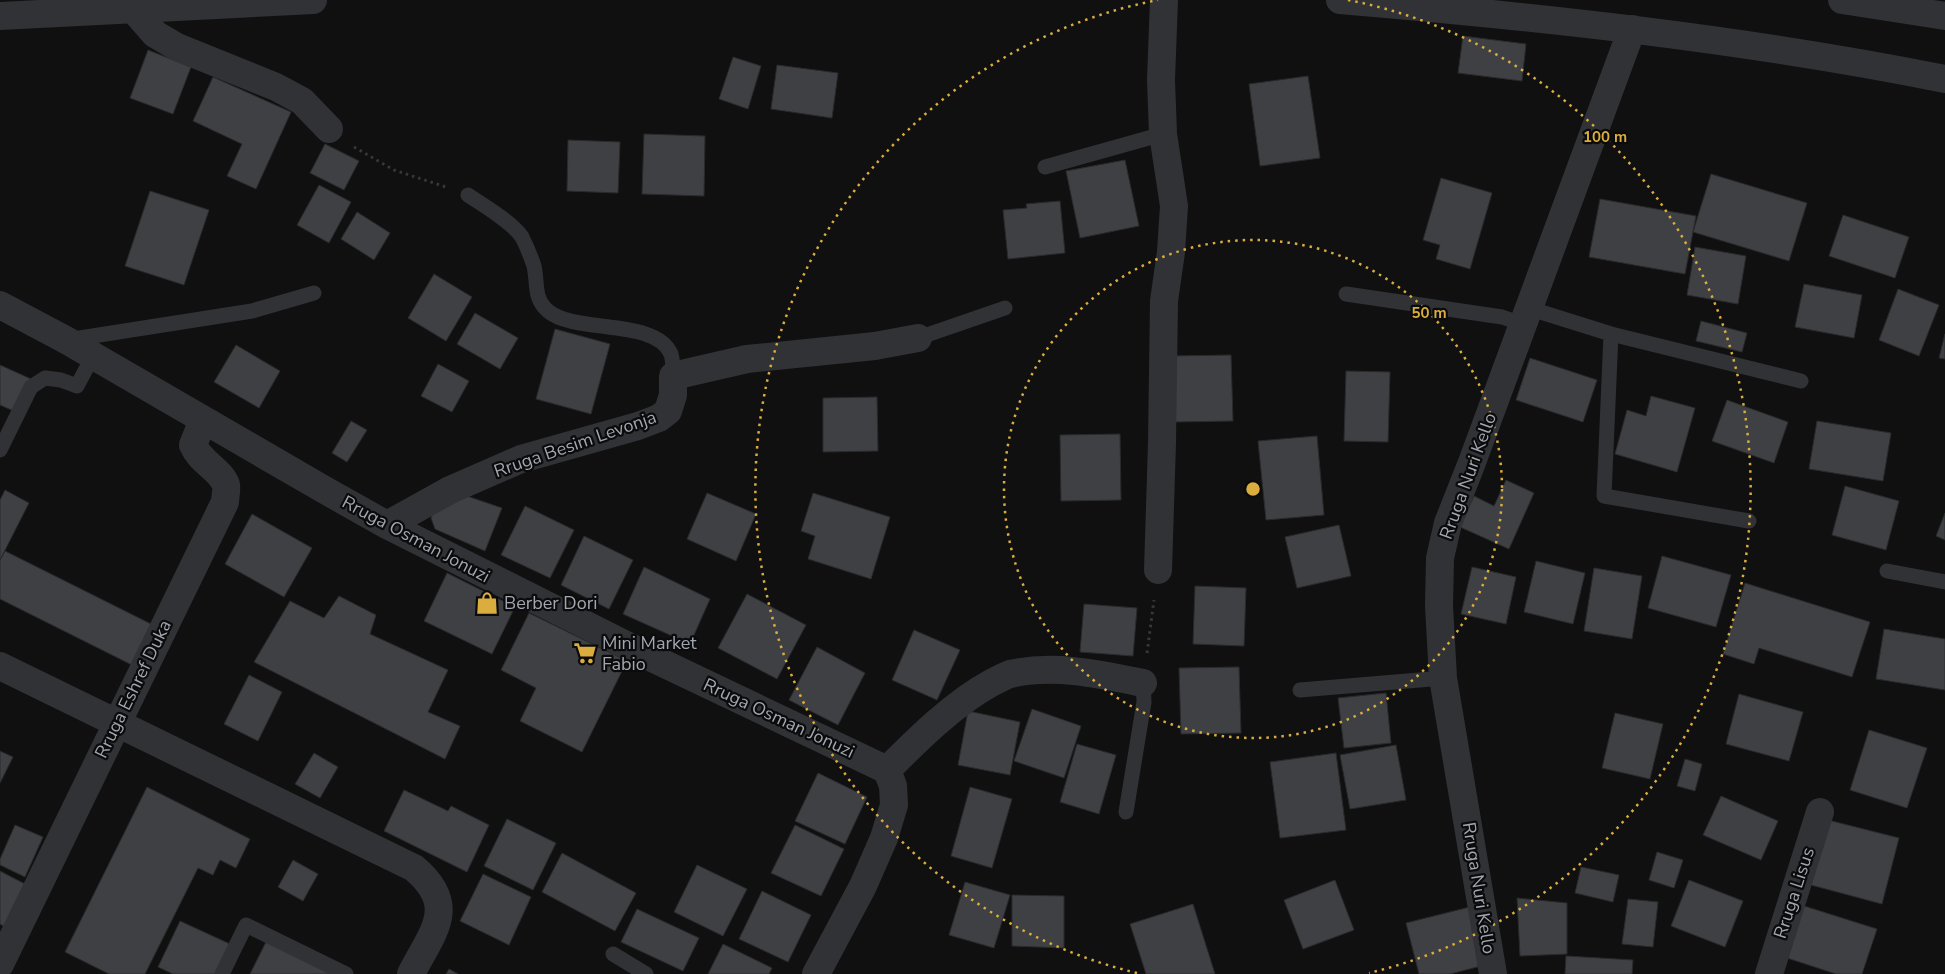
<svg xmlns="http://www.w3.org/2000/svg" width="1945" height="974" viewBox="0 0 1945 974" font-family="'Nunito Sans',sans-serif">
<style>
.building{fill:#3f4044;stroke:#2a2a2c}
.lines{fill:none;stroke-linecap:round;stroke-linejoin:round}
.path{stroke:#37383c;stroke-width:3;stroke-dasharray:2.5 4;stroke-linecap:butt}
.service{stroke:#313235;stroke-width:15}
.minor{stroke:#313235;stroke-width:28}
.tertiary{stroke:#313235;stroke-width:28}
.ring{fill:none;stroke:#daad3e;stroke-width:2.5;stroke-dasharray:2.5 5}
.labels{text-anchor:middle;stroke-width:4.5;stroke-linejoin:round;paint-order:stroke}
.street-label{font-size:18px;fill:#a2a6b0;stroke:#0b0b0c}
.poi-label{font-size:18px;fill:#a2a6b0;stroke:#0b0b0c;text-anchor:start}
.centre{fill:#daad3e;stroke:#0b0b0c;stroke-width:2.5}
.ring-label{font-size:15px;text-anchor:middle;font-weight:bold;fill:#daad3e;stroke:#0b0b0c;stroke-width:4.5;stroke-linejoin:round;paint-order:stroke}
</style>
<rect width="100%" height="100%" fill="#101011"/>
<path class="building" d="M1463 36 1526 44 1522 81 1458 73Z
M148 50 191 67 173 114 130 98Z
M733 57 761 66 748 109 719 99Z
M777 65 838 73 832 118 771 109Z
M1308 76 1320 158 1260 166 1249 84Z
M213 77 291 112 256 189 227 176 242 144 193 121Z
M644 134 705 136 704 196 642 194Z
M568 140 620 142 618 193 567 191Z
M325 144 359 161 344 190 310 173Z
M1125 160 1139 226 1080 238 1066 171Z
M1711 174 1807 203 1789 261 1693 232Z
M1441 178 1492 193 1470 269 1436 259 1440 245 1423 240Z
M319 185 351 202 329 243 297 225Z
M150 191 209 210 184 285 125 266Z
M1600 199 1696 216 1685 274 1589 257Z
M1060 201 1065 253 1008 259 1003 210 1027 208 1026 204Z
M357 212 390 233 374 260 341 239Z
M1843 215 1909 237 1895 278 1829 256Z
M1695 247 1746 256 1738 304 1687 295Z
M434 274 472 297 446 341 408 318Z
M1804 284 1862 295 1854 338 1795 327Z
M1898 289 1939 305 1919 356 1879 340Z
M475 313 518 338 500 369 457 344Z
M1701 321 1747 333 1742 352 1696 341Z
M555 329 610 344 591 414 536 399Z
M1945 334V359L1939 358Z
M236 345 280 371 259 408 214 382Z
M1231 355 1233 421 1173 422 1171 356Z
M1530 358 1597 380 1583 422 1516 400Z
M438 364 469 381 452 412 421 396Z
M0 365 31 379 16 412 0 405Z
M1346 371 1390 372 1388 442 1344 441Z
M1651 396 1695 408 1677 472 1615 454 1627 410 1646 416Z
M877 397 878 451 823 452V398Z
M1727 400 1788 422 1774 463 1712 441Z
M351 421 367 430 347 462 332 453Z
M1817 421 1891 433 1883 481 1809 469Z
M1120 434 1121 500 1061 501 1060 435Z
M1317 436 1324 515 1266 520 1258 441Z
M1506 480 1534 493 1509 549 1460 527 1474 496 1494 506Z
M1845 486 1899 501 1886 550 1832 535Z
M5 490 29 503 0 560V500Z
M707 493 756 514 736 561 687 539Z
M813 493 890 517 871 579 808 559 815 536 801 531Z
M461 494 502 508 485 551 435 529 431 518 437 504Z
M525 506 574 530 550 578 501 555Z
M1945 513V540L1936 536Z
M252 514 312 548 284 597 225 564Z
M1339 525 1351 576 1297 588 1285 537Z
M584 536 633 560 609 609 561 585Z
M5 551 157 627 136 667 0 599V560Z
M1662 556 1731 575 1716 627 1648 608Z
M1536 561 1585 573 1573 624 1524 612Z
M644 567 710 599 690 644 623 614Z
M1472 567 1516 577 1506 624 1461 614Z
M1594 568 1642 576 1632 639 1584 631Z
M447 573 515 607 492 654 424 621Z
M1745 583 1870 622 1852 677 1759 648 1754 664 1723 654Z
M1195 586 1246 588 1244 646 1193 644Z
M747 594 806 625 777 679 718 648Z
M339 596 376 615 370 634 448 670 428 712 460 726 445 759 254 662 290 601 324 618Z
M1084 604 1137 608 1133 656 1080 652Z
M529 613 627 661 582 752 520 721 536 688 501 670Z
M1884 629 1945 639V690L1876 679Z
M914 630 960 650 937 700 892 680Z
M817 647 865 673 838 725 789 700Z
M1239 667 1241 733 1181 734 1179 668Z
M249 675 282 692 258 741 224 724Z
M1386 693 1391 743 1344 748 1338 698Z
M1739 694 1803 712 1789 761 1726 744Z
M1032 709 1081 726 1064 778 1014 761Z
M968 711 1020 722 1010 775 958 765Z
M1615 713 1663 724 1650 779 1602 768Z
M1869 730 1927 748 1907 808 1850 790Z
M1077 744 1116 755 1099 814 1060 802Z
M1396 745 1406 800 1350 809 1340 755Z
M0 751 13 757 0 783Z
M314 753 338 767 320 798 295 784Z
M1336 753 1346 830 1280 838 1270 762Z
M1685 759 1702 764 1695 791 1677 786Z
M818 773 867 797 845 844 795 821Z
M147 787 250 839 236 868 220 860 213 875 198 868 145 974H109L65 952Z
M970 787 1012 799 992 868 951 856Z
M404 790 448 811 451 806 489 825 467 872 384 831Z
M1721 796 1778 821 1761 860 1703 835Z
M507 819 556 843 533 890 484 866Z
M1828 820 1899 838 1882 904 1811 885Z
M15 825 43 837 25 877 0 865V859Z
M795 825 844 849 821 896 771 873Z
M1657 852 1683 860 1674 888 1649 880Z
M562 853 636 893 615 931 542 892Z
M293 860 318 874 303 901 278 887Z
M697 865 747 889 723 936 674 912Z
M1581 867 1619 875 1613 902 1575 893Z
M0 871 27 885 5 927 0 924Z
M483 874 531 897 509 945 460 921Z
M1335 880 1354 930 1303 949 1284 900Z
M1689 880 1743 901 1725 947 1671 926Z
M965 882 1010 895 994 948 949 935Z
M762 891 811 915 788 962 739 939Z
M1012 895 1064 896V948L1012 946Z
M1517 898 1567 903V954L1520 956Z
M1628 899 1658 902 1653 947 1622 944Z
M1193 904 1215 974H1146L1130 924Z
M1801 905 1877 929 1862 974H1836L1784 957Z
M1470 907 1485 965 1450 974H1419L1406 923Z
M637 909 699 938 683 971 621 942Z
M180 921 230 944 217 974H173L158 967Z
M268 938 340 974H250Z
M723 944 772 968 769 974H708Z
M1566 956 1633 960 1632 974H1565Z
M449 969 458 974H446Z"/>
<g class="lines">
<path class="path" d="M354 147 394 170 446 187
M1147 653 1154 600"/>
<path class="service" d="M1045 167 1163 134
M468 195C483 205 512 222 522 237 526 245 531 257 534 266 538 283 533 298 548 311 575 334 656 318 671 354 673 360 673 370 673 376
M1346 294 1502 317 1523 324
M1528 308 1611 334 1801 381
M1611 334 1604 496 1749 521
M918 338 1005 308
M67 340 252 311 314 293
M0 450 31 387 45 378 61 380 77 386 93 356
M1887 571 1945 582
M1300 690 1443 678
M1126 812 1144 702 1143 683
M613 954 646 974
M222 974 246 925 346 974"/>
<path class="minor" d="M1842 0 1945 16
M134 10 155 34 177 47 276 87 302 101 329 129
M0 305 66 340 323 489 387 525 650 657 887 770 893 786 894 805 884 838 863 886 816 974
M387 525 450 490 521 459 638 426 659 418 668 411 673 395V376L747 359 875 346 918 338
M1158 570 1162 443 1164 301 1171 252 1174 206 1163 134 1161 80 1164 0
M0 666 414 868C459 906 433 931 411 974
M887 770C918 739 954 703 993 682 998 680 1004 676 1010 674 1054 664 1099 674 1143 683
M0 964 225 502C225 497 227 490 226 485 221 470 200 462 193 445L203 420
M1493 974 1443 678 1439 606 1440 558 1448 523 1471 465 1632 29
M1769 974 1820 812"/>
<path class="tertiary" d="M1340 0C1542 17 1745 39 1945 79
M0 16 313 0"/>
</g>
<g class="ring">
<circle cx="1253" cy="489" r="249"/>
<path d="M1137 973A498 498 0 0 1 1158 0M1348 0A498 498 0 0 1 1369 973"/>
</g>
<defs>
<symbol id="shop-bare" viewBox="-9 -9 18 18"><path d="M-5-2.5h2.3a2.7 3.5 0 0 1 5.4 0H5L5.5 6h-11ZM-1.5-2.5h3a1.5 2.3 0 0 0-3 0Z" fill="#daad3e" stroke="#0b0b0c" stroke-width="2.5" paint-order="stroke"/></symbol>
<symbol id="supermarket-bare" viewBox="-9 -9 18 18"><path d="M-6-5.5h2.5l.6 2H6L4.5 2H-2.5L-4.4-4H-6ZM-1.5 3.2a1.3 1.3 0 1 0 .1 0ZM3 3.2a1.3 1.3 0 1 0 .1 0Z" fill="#daad3e" stroke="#0b0b0c" stroke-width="2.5" paint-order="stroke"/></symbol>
</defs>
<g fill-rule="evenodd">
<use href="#shop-bare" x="471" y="587" width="32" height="32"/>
<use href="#supermarket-bare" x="569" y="637" width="32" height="32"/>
</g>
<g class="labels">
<g class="street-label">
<text transform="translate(575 444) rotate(-19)" y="6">Rruga Besim Levonja</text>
<text transform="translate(1468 476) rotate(-70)" y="6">Rruga Nuri Kello</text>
<text transform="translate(416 539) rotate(28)" y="6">Rruga Osman Jonuzi</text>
<text transform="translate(133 689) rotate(-64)" y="6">Rruga Eshref Duka</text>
<text transform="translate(779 718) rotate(25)" y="6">Rruga Osman Jonuzi</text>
<text transform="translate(1479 888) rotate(81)" y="6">Rruga Nuri Kello</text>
<text transform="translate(1794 893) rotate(-72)" y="6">Rruga Lisus</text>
</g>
<g class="poi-label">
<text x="504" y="609">Berber Dori</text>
<text x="602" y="649">Mini Market<tspan x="602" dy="21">Fabio</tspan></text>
</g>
</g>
<circle cx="1253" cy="489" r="8" class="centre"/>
<g class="ring-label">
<text x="1605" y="142">100 m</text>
<text x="1429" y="318">50 m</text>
</g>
</svg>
